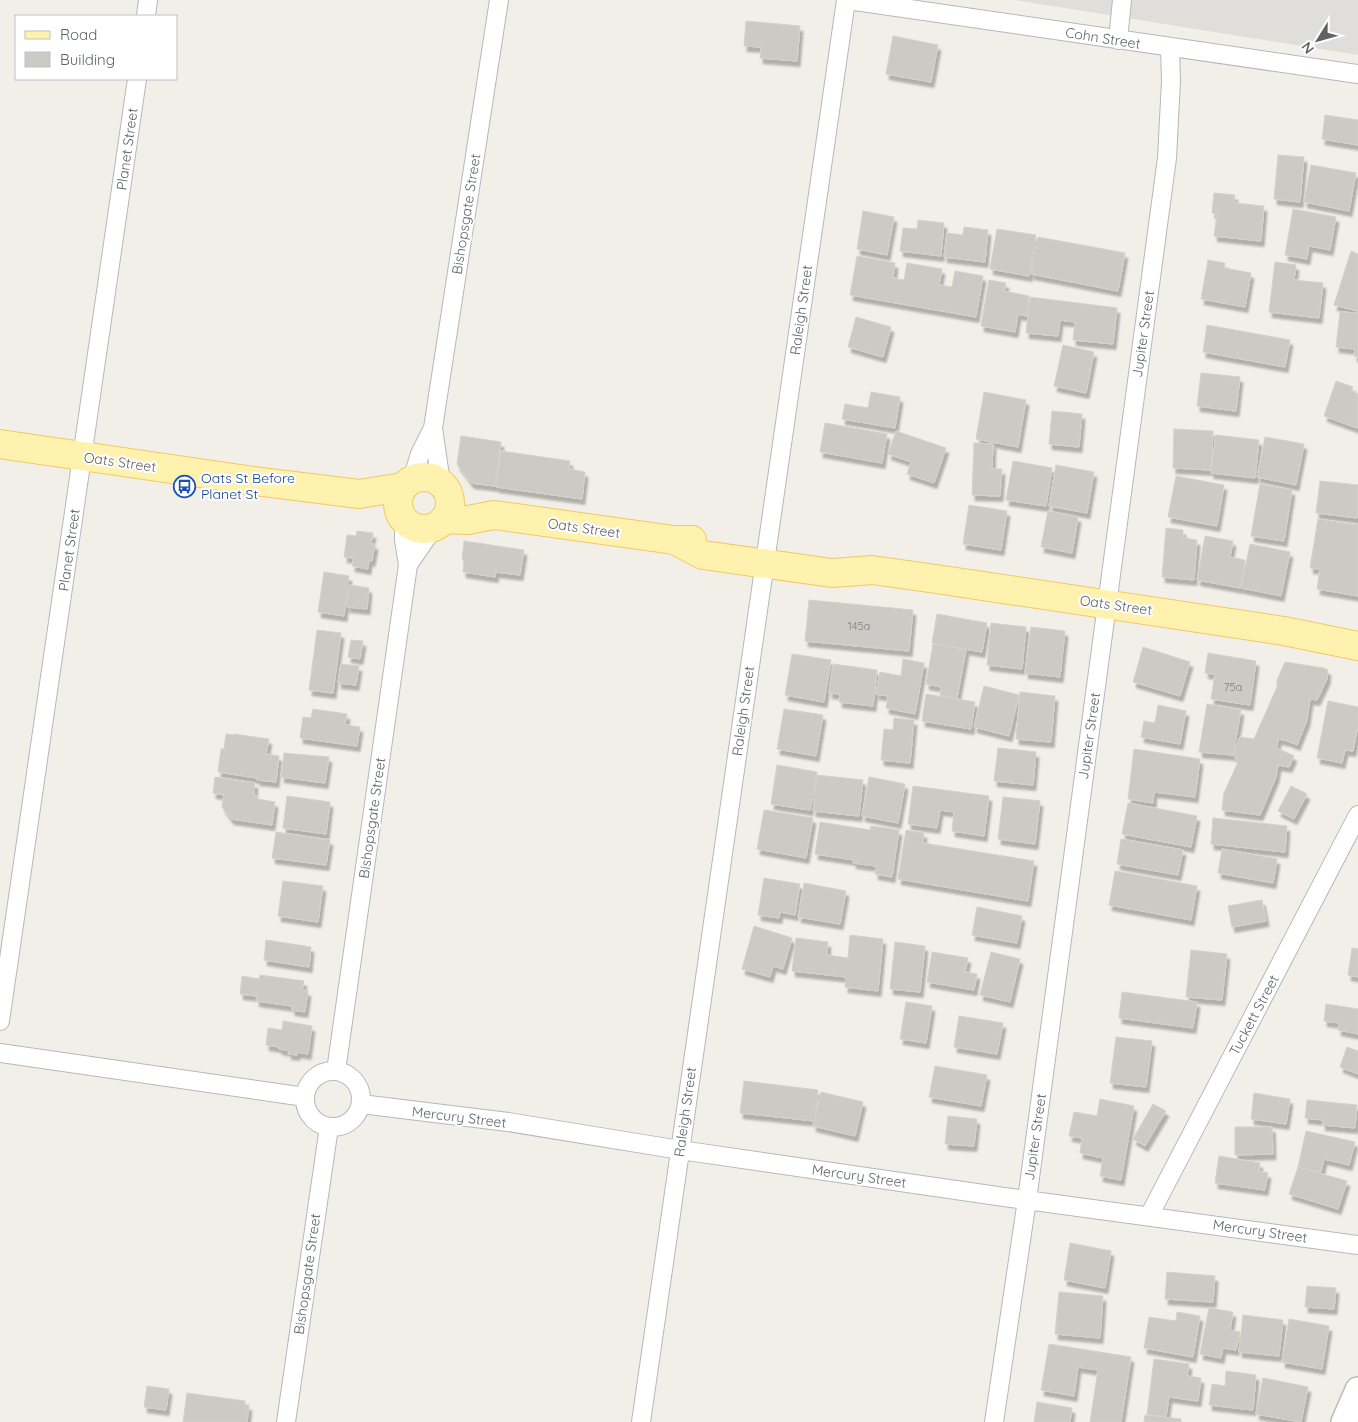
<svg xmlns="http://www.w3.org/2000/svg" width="1358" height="1422" viewBox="0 0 1358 1422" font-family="Quicksand,sans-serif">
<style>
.industrial{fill:#e0deda}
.building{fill:#cccac5;stroke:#d6d1c6;filter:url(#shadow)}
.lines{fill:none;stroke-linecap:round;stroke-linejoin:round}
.street-casing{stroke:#b5b8bc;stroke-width:20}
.secondary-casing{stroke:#b6babf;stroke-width:28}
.primary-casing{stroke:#f2c960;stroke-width:30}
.street{stroke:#fff;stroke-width:18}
.secondary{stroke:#fff;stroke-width:25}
.primary{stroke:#fff2af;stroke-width:28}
.labels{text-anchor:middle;stroke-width:4;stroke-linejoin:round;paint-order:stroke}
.number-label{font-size:11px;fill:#7a7d7f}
.street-label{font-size:14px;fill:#5f6368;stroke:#fff}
.transit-label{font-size:14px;fill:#164399;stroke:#fff;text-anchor:start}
</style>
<defs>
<filter id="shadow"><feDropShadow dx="3" dy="5.5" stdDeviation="1" flood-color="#0004"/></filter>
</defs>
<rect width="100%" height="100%" fill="#f1efe8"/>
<path class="industrial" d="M1015 0H1358V55Z"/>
<path class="building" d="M746 21 800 26 797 61 760 58 761 47 744 46Z
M893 36 938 45 931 82 886 74Z
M1325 115 1358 120V145L1322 139Z
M1278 155 1304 157 1300 202 1274 199Z
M1311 165 1356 173 1349 211 1304 202Z
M1214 193 1235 195 1234 203 1264 206 1261 241 1214 236 1217 214 1212 213Z
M1293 209 1336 217 1330 250 1309 246 1307 259 1285 255Z
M863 211 894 217 887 255 857 249Z
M918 220 944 223 941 256 900 251 903 228 917 229Z
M964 227 988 230 985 262 944 257 947 233 963 235Z
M997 229 1036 235 1029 276 990 269Z
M1038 237 1125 253 1118 291 1031 274Z
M1351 251 1358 254V311L1334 305Z
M857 256 895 263 893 278 904 280 907 263 942 269 939 285 952 287 955 271 983 276 976 317 850 295Z
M1208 260 1225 263 1224 268 1251 273 1245 307 1201 299Z
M1275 262 1296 265 1294 280 1323 283 1319 318 1269 312Z
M989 280 1006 283 1004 291 1029 296 1026 316 1018 314 1015 332 981 326Z
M1030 297 1117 308 1113 344 1073 340 1075 322 1060 320 1058 336 1026 333Z
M1340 312 1358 313V357L1354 356 1355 349 1336 347Z
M856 317 891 327 883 357 848 347Z
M1207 325 1290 340 1285 367 1203 352Z
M1063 345 1094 352 1086 393 1054 386Z
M1201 373 1240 377 1236 411 1197 406Z
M1336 381 1353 387 1351 391 1358 394 1357 428 1324 416Z
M871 392 900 397 895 428 842 419 845 404 868 408Z
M984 392 1026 400 1018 447 976 439Z
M1052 411 1082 414 1079 447 1049 444Z
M825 423 887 434 882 463 820 452Z
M1174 429 1213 431 1211 470 1173 468Z
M896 431 946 448 934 483 907 474 911 462 888 454Z
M1216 435 1259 440 1255 478 1211 473Z
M461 436 501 442 495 486 471 483 457 464Z
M1265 437 1304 444 1296 485 1257 477Z
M974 443 993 444 992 469H1002L1000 496 972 495Z
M501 451 570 461 569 469 585 472 582 499 496 487Z
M1013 461 1052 468 1046 506 1006 500Z
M1056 465 1094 472 1087 513 1049 506Z
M1176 476 1224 485 1217 526 1168 517Z
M1320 481 1358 485 1357 518 1316 513Z
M1260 484 1292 490 1284 541 1251 536Z
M969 505 1007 511 1001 550 963 544Z
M1048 511 1078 517 1072 553 1041 547Z
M1318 519 1358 525V596L1317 589 1320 569 1310 568Z
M1166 528 1183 530V538L1197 540 1194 580 1162 577Z
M357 531 373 533 371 544H375L372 561 369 560 368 569 352 566 353 558 344 557 347 535 356 536Z
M1205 536 1233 541 1230 557 1245 560 1240 588 1197 580Z
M464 541 524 550 520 575 496 572 495 577 463 572 464 560 462 559Z
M1250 544 1290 552 1281 596 1241 588Z
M324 572 349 576 344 616 318 612Z
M350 585 369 588 367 609 347 607Z
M809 600 913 610 909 651 805 641Z
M937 614 987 623 982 652 932 643Z
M991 623 1026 627 1022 669 987 665Z
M1031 627 1065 631 1060 677 1025 673Z
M317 630 341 633 333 693 309 690Z
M351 640 363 641 360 659 348 657Z
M933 644 966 650 957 698 940 695 941 687 926 684Z
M1143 647 1190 662 1180 696 1133 682Z
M1208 653 1256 661 1250 705 1211 699 1215 674 1205 673Z
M792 654 831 660 824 702 785 695Z
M903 659 924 663 915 714 886 708 888 696 876 694 880 672 901 676Z
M1285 662 1323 668 1328 670 1327 679 1317 700 1310 699 1307 720 1297 745 1288 741 1278 739 1277 748 1294 756 1289 767 1278 765 1276 777 1260 815 1222 810 1224 793 1238 762 1233 755 1240 737 1254 739 1277 687V680Z
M341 664 359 666 356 685 338 683Z
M833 664 877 670 873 706 839 702 840 694 829 693Z
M984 686 1019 695 1009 736 974 727Z
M1020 692 1055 696 1051 742 1016 739Z
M926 694 975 702 971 729 922 721Z
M1328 701 1358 707V725L1353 751 1345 750 1342 763 1317 758Z
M1207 704 1241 710 1233 755 1199 752Z
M1158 705 1186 711 1180 744 1141 737 1144 721 1155 723Z
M313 709 347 714 345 725 360 727 357 746 300 738 303 717 311 718Z
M784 709 823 715 816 756 777 749Z
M894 718 914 720 910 763 881 760 884 729 893 730Z
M226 734 234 735V734L269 739 266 754 279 756 276 782 257 780V778L218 772 221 749H224Z
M998 748 1036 752 1033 785 994 781Z
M1134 749 1200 759 1195 797 1154 792 1153 803 1128 799Z
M284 753 329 757 325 783 281 777Z
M777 765 817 772 810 810 771 804Z
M817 775 863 780 859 816 813 811Z
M215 777 255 783 254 793 258 799 275 802 272 825 231 819 222 807 224 795 213 793Z
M869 777 905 784 898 823 862 816Z
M913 786 989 796 984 836 952 831 954 812 940 810 937 828 908 824Z
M1291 786 1307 794 1294 819 1278 811Z
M287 796 330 802 326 834 283 828Z
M1003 797 1040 801 1035 844 998 839Z
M1128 803 1197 816 1191 847 1122 834Z
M764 810 813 818 806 858 757 849Z
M1213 818 1287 826 1285 852 1211 844Z
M820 822 870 830 871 826 899 830 892 877 875 874 876 866 853 863 854 860 815 854Z
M906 830 924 833 923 843 1034 861 1028 901 898 879Z
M276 832 330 840 326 865 272 858Z
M1121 839 1183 850 1178 875 1117 864Z
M1222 849 1277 859 1273 883 1218 873Z
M1115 871 1197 886 1191 920 1109 905Z
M764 878 800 884 795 915 780 912 779 918 758 915Z
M283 881 323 886 318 922 278 916Z
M804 883 846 891 840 924 798 917Z
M1262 900 1266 921 1232 927 1228 906Z
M977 907 1022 916 1017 943 972 935Z
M754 926 792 938 783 969 773 966 770 977 742 969Z
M850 935 883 939 878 991 845 987 846 977 792 971 796 938 828 942 827 955 848 958Z
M266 940 311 947 309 967 264 960Z
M895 942 925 946 920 992 890 989Z
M1352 948 1358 949V977L1348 975Z
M1191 950 1227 954 1222 1000 1186 997Z
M932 952 968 958 965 972 977 974 974 990 927 982Z
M991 952 1020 959 1010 1002 980 995Z
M260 975 304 981 302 990 308 991 305 1012 292 1010V1006L256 1001 257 996 240 994 242 976 259 979Z
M1122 992 1197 1002 1193 1028 1119 1018Z
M906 1002 932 1006 926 1043 900 1039Z
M1326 1004 1358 1009V1034L1338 1030 1339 1023 1324 1021Z
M959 1016 1003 1023 997 1054 954 1047Z
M283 1021 312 1026 308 1054 297 1052V1055L288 1054 289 1051 279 1049V1047L266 1045 268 1028 282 1030Z
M1116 1037 1152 1041 1146 1087 1110 1083Z
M1347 1047 1358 1051V1074L1340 1067Z
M935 1066 987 1075 981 1106 929 1097Z
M744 1081 818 1090 815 1121 740 1113Z
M821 1092 863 1102 855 1136 813 1126Z
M1254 1093 1290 1099 1286 1124 1251 1119Z
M1100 1099 1134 1106 1121 1180 1100 1176 1103 1158 1080 1153 1082 1138 1069 1136 1074 1112 1097 1116Z
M1307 1100 1357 1105 1355 1128 1322 1125 1323 1120 1305 1118Z
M1153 1104 1166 1111 1145 1146 1133 1139Z
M948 1116 977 1119 974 1146 945 1144Z
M1235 1127H1272L1273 1154 1235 1155Z
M1306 1131 1355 1142 1349 1165 1324 1159 1321 1172 1298 1167Z
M1219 1156 1260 1163 1259 1171 1268 1173 1265 1190 1215 1183Z
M1298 1167 1347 1181 1338 1209 1289 1194Z
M1070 1243 1111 1251 1105 1288 1064 1280Z
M1167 1272 1215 1276 1213 1302 1165 1299Z
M1307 1286 1336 1288 1334 1309 1305 1307Z
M1059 1292 1103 1296 1100 1338 1055 1334Z
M1209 1308 1233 1312 1230 1330 1240 1332 1236 1350 1223 1348 1221 1358 1200 1354Z
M1177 1312 1200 1316 1193 1357 1144 1348 1149 1317 1176 1321Z
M1243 1315 1283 1320 1279 1356 1239 1352Z
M1289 1319 1329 1326 1322 1369 1282 1362Z
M1049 1344 1131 1357 1121 1422H1090L1098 1370 1078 1367 1074 1396 1041 1390Z
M1154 1359 1189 1364 1187 1376 1201 1378 1198 1401 1169 1397 1166 1417 1147 1414Z
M1226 1371 1256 1375 1253 1410 1209 1405 1212 1384 1225 1386Z
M1263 1378 1308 1387 1301 1422 1256 1414Z
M147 1386 169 1389 166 1410 144 1407Z
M187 1393 245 1401V1405H249L247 1422H183Z
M1037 1402 1072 1408 1070 1422H1034Z
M1145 1415 1181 1419V1422H1144Z"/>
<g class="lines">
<defs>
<path id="street" d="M848 0 1358 74
M146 16 148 0
M1118 40 1122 0
M412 480 420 454 433 428
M441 483 433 428 499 0
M408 565 434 527
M0 1021 137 79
M0 1053 305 1097
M336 1071 408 565 404 540V521
M305 1099a28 28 0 1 1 56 0a28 28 0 1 1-56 0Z
M361 1104 508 1122 680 1150 1004 1197 1358 1245
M1149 1216 1358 815
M286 1422 329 1127
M641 1422 846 0
M994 1422 1027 1200 1167 158 1171 81 1170 48"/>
<path id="secondary" d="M1344 1422 1358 1390"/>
<path id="primary" d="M0 444 254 481 359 494 403 487
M398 503a26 26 0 1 1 52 0a26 26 0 1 1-52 0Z
M444 519 468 520 494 515 674 540H692
M674 540 703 555 832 573 872 570 936 579 1284 631 1358 646"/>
</defs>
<use href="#street" class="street-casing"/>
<use href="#secondary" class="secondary-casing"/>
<use href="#primary" class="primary-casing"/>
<use href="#street" class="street"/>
<use href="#secondary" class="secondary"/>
<use href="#primary" class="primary"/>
</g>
<defs>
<symbol id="bus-ring" viewBox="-11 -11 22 22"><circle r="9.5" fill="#fff" stroke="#1a4fb4" stroke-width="1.5"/><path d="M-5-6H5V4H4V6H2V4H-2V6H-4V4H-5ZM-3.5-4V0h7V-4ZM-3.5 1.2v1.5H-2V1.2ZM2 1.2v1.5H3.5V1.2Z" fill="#1a4fb4"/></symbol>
</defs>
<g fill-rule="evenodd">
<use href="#bus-ring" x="172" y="474" width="25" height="25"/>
</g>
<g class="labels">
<g class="number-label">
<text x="859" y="630">145a</text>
<text x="1233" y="691">75a</text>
</g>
<g class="street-label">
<text transform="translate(1103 38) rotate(9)" y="5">Cohn Street</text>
<text transform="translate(127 149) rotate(-82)" y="5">Planet Street</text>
<text transform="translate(466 214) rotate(-81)" y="5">Bishopsgate Street</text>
<text transform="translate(801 310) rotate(-82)" y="5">Raleigh Street</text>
<text transform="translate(1143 334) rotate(-82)" y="5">Jupiter Street</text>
<text transform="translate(120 462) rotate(8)" y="5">Oats Street</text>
<text transform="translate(584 528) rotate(8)" y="5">Oats Street</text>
<text transform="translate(69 550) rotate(-82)" y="5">Planet Street</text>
<text transform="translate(1116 605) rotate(8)" y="5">Oats Street</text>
<text transform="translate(743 711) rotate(-82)" y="5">Raleigh Street</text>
<text transform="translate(1089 736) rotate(-82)" y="5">Jupiter Street</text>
<text transform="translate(372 818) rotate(-82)" y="5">Bishopsgate Street</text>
<text transform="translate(1254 1015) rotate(-62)" y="5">Tuckett Street</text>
<text transform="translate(685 1112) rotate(-82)" y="5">Raleigh Street</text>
<text transform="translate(459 1117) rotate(7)" y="5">Mercury Street</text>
<text transform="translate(1035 1137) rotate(-82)" y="5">Jupiter Street</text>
<text transform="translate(859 1176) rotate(8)" y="5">Mercury Street</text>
<text transform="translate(1260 1231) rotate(8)" y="5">Mercury Street</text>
<text transform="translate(307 1274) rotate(-82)" y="5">Bishopsgate Street</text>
</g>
<g class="transit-label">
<text x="201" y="483">Oats St Before<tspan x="201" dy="16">Planet St</tspan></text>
</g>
</g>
<rect x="15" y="15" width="162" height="65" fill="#ffffff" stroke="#bfc1c3"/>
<rect x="25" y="31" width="25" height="8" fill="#fff2af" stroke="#bfc1c3"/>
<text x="60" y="40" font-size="15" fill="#5f6368">Road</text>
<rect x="25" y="52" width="25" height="15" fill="#cccac5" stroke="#bfc1c3"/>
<text x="60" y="65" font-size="15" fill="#5f6368">Building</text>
<g transform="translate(1318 40) rotate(233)" stroke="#ffffff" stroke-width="4" paint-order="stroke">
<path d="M0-4L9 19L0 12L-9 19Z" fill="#5f6368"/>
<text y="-8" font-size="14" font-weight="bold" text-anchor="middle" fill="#5f6368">N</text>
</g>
</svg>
